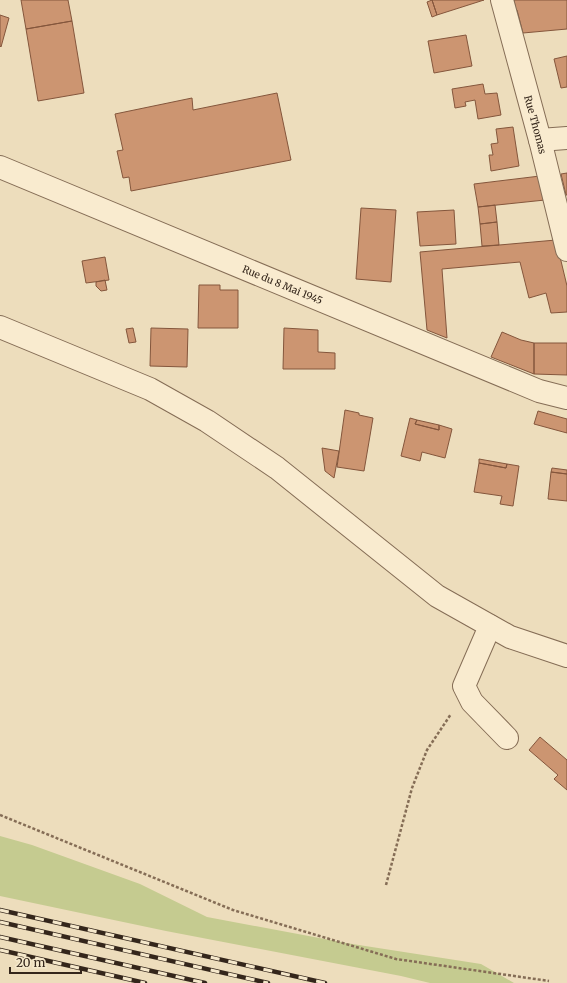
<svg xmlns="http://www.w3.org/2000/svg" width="567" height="983" viewBox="0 0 567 983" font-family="Merriweather,serif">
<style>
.green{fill:#c5cb90}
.building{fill:#cc9571;stroke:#84563c}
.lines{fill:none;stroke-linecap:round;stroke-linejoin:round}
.minor-casing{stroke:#856d56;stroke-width:24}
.path{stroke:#856d56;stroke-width:2.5;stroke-dasharray:3 2;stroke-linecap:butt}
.minor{stroke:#f9ebcf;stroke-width:22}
.rail-casing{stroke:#34261b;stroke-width:4.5}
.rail{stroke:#f5e8cb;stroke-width:3;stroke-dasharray:9;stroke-linecap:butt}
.labels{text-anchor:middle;stroke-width:3.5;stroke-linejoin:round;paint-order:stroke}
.street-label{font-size:10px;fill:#34261b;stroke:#f5e8cb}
</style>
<rect width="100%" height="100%" fill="#edddbc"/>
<path class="green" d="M0 836 32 845 140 884 207 917 346 943 481 964 514 983H430L401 976 166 931 0 896Z"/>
<path class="building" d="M21 0H68L72 21 26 29Z
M432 0H484L437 15Z
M432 0 437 15 432 17 427 2Z
M514 0H567V29L523 33 517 10 516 11Z
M0 15 9 18 1 47 0 46Z
M72 21 84 93 38 101 26 29Z
M466 35 472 66 434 73 428 41Z
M567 56V87L561 88 554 59Z
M483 84 485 94 497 93 501 115 478 119 475 100 465 102 466 106 455 108 452 89Z
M277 93 291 160 131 191 129 177 123 178 117 151 123 150 115 114 192 98 193 110Z
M513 127 519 166 491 171 489 155H493L491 144 498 143 496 129Z
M567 173V195H566L561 174Z
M540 176 545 200 478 207 474 184Z
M495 205 497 222 480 224 478 207Z
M361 208 396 210 391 282 356 279Z
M454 210 456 244 420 246 417 212Z
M497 222 499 245 482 246 480 224Z
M556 240 567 286V312L551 313 546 293 529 298 520 262 442 269 447 338 427 330 420 252Z
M105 257 109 280 86 283 82 261Z
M105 280 107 290 101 291 96 286V282Z
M199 285H220V290H238V328H198Z
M133 328 136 342 129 343 126 329Z
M151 328 188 329 187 367 150 366Z
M284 328 318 330V352L335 353V369H283Z
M502 332 521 340 534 343V374L491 357Z
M534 343H567V375L534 374Z
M345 410 359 413V415L373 418 364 471 337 467Z
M538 411 567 419V433L534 424Z
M410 418 417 420 415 424 439 430V425L452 429 445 458 422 452 420 461 401 456Z
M417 420 439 425V430L415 424Z
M322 448 339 451 334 478 325 471Z
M479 459 507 464 506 468 479 463Z
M479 463 506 468 507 464 519 466 513 506 500 504 502 496 474 492Z
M552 468 567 470V474L551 472Z
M551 472 567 474V501L548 499Z
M540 737 567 760V790L554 779 558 775 529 750Z"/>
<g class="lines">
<defs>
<g id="minor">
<path id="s1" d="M502 0 540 140 567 250"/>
<path d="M540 140 567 138"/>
<path id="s2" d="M0 167 539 391 567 398"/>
<path d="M0 327 150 389 207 421 277 468 437 596 510 637 567 656"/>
<path d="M490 626 464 686 472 702 507 738"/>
</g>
</defs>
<use href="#minor" class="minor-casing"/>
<path class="path" d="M0 815 233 910 396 959 549 981
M386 885 412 788 427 750 451 714"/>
<use href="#minor" class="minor"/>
<defs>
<path id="rail" d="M0 910 325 983
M0 922 268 983
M0 937 205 983
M0 950 145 983"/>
</defs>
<use href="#rail" class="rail-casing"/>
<use href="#rail" class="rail"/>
</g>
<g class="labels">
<g class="street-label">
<text dy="4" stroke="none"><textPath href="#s1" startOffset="129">Rue Thomas</textPath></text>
<text dy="4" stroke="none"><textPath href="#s2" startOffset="306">Rue du 8 Mai 1945</textPath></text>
</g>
</g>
<path d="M10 967v6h71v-6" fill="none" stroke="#34261b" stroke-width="2"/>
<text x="16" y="967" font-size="12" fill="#34261b" stroke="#f5e8cb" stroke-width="3" paint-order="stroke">20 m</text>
</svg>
